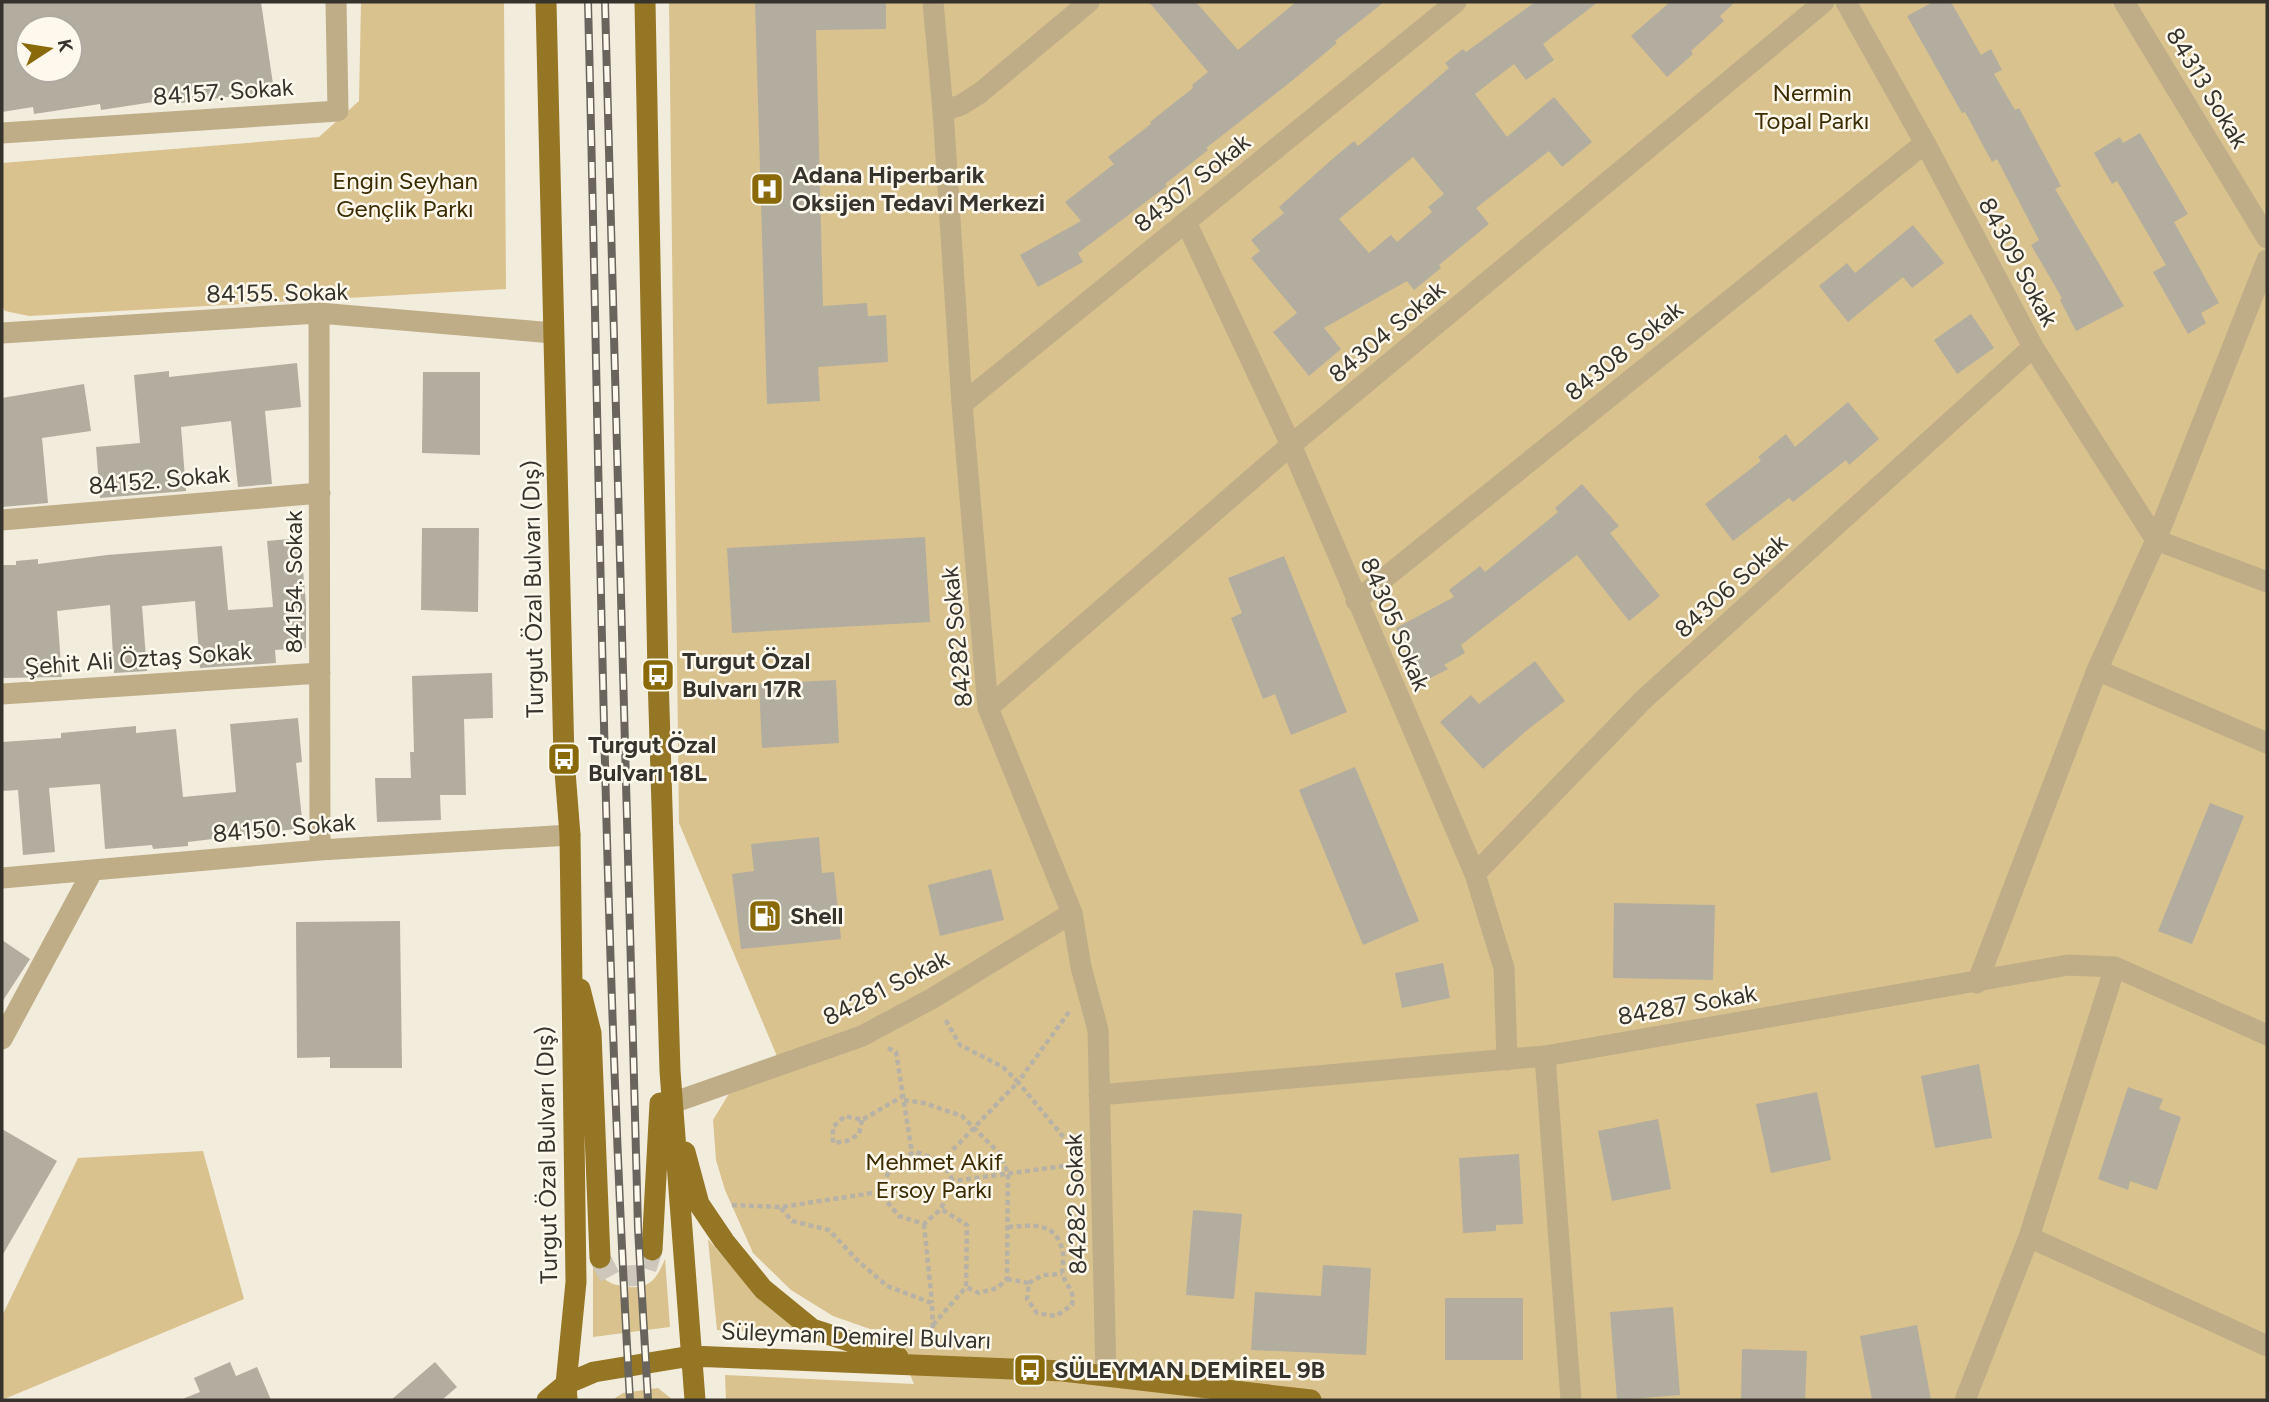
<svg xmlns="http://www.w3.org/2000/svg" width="2269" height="1402" viewBox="0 0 2269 1402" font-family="Figtree,sans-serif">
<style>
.green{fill:#d9c28e}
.building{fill:#b3ad9f;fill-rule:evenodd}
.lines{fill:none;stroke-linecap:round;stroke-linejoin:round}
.major-tunnel{stroke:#ccc7ba;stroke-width:21;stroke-dasharray:21 10;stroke-linecap:butt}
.path{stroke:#b7b2a6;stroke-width:4.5;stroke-dasharray:5 3.5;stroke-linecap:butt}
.minor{stroke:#bead87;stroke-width:21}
.major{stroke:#957624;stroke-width:21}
.rail-casing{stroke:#69655d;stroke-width:8}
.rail{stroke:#fff9ed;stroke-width:5;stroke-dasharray:16;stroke-linecap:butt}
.labels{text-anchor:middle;stroke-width:5;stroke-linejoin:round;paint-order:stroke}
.street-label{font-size:24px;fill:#36332d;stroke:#fff9ed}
.park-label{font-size:24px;fill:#3b2b00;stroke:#fff9ed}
.poi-label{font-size:24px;font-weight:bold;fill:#36332d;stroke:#fff9ed;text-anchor:start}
</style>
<rect width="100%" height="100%" fill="#f2ecdd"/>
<path class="green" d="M361 2H504L506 289 29 316 5 311 2 306V163L319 137 359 101Z
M669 2H2267V1400H726L725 1375 914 1384 891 1329H870L833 1316 791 1290 753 1253 725 1190 716 1160 713 1120 733 1087 784 1073 679 823Z
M203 1151 244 1299 2 1400V1316L78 1158Z
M708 1239 754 1293 803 1334 717 1330Z
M665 1259 670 1327 593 1337V1261C597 1267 601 1276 606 1280 611 1284 617 1285 622 1286 648 1291 656 1281 665 1259Z
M658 1388 673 1400H612L623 1393Z"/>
<path class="building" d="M2 2H261L274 91 174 104 173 99 101 110 100 104 34 114 33 107 2 112ZM28 28H70V70H28Z
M755 2H886V29L816 30 823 306 867 303 868 316 886 315 888 362 818 367 820 401 767 404Z
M1149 2H1196L1238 50 1296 2H1384L1335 41 1337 43 1293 80 1206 148 1208 150 1165 184 1167 186 1078 253 1083 262 1038 287 1020 255 1081 221 1065 202 1114 164 1108 157 1151 124 1150 122 1193 88 1192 85 1208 72Z
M1535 2H1598L1543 44 1554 60 1526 80 1514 64 1475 94 1507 137 1554 97 1592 142 1562 167 1549 151 1476 208 1489 224 1439 265 1441 268 1414 290 1407 281 1324 328 1341 349 1309 376 1273 332 1297 313 1251 258 1260 251 1251 240 1284 213 1279 207 1330 161 1354 141 1358 146 1449 68 1445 63 1463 49 1466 52ZM1413 157 1444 194 1428 207 1432 212 1397 242 1391 235 1369 253 1339 219Z
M1670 2H1735L1720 16 1724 21 1691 51 1693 54 1667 77 1631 36Z
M1933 2H1951L1981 55 1991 49 2002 70 1994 74 2015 110 2019 108 2061 186 2055 189 2124 306 2076 331 2060 300 2062 298 2031 245 2039 240 1997 159 1992 162 1965 112 1962 113 1907 16Z
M2140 133 2188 214 2174 222 2219 303 2201 313 2206 323 2188 334 2153 272 2166 265 2117 181 2112 184 2094 153 2120 137 2123 143Z
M1913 225 1944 263 1912 288 1903 277 1848 322 1819 286 1847 263 1855 273Z
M1971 314 1994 348 1957 374 1934 340Z
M297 363 301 407 265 411 272 484 238 487 231 421 181 427 186 491 100 498 96 447 140 443 134 375 169 371V377Z
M423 372H480V455L422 453Z
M84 384 91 431 42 438 48 503 2 507V398Z
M1848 402 1879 439 1849 465 1846 460 1793 502 1789 498 1733 541 1705 504 1761 461 1758 457 1786 434 1795 447Z
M1582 484 1619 526 1610 533 1660 596 1629 621 1577 555 1461 645 1465 653 1444 665 1448 669 1423 682 1396 628 1454 597 1449 590 1480 566 1485 572 1558 512 1555 508Z
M422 528H479L478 612 421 610Z
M925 537 930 622 732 633 727 548Z
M300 538 306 604V648L275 650 276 663 200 668 195 601 142 606 147 671 114 673 110 605 57 611 62 677 2 678V565H16V561L38 559V564L107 555 222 546 228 610 273 607 267 541Z
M1284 556 1347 712 1291 735 1275 694 1263 699 1231 618 1242 613 1228 578Z
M1535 661 1565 701 1526 731 1483 769 1440 722 1471 695 1479 704Z
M492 673 493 718 464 719 466 795H440L441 820 377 822 375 778H411L410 752H414L412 676Z
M836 680 839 743 762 748 759 684Z
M298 718 302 762 296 763 303 828 188 842V846L153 849 152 845 105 849 100 784 49 788 55 852 23 855 18 790 2 791V742L61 738V733L136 726V733L176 729 183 797 236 792 230 724Z
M1355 767 1419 921 1363 945 1299 790Z
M2210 803 2244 816 2192 944 2158 931Z
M819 837 822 873 834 872 841 939 741 949 732 874 754 871 751 844Z
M991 869 1004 920 940 936 928 885Z
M1614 903 1715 905 1713 980 1613 978Z
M400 921 402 1068H330V1057L297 1058 296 922Z
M2 940 30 959 2 1002Z
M1443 963 1450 998 1402 1008 1395 973Z
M1979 1064 1992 1138 1935 1148 1921 1076Z
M2128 1087 2163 1099 2159 1109 2181 1117 2157 1190 2130 1181 2128 1190 2098 1179Z
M1817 1092 1831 1160 1771 1173 1756 1104Z
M1658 1119 1671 1189 1612 1201 1598 1131Z
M2 1129 57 1161 2 1256Z
M1519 1154 1523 1224 1496 1225V1231L1463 1233 1459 1158Z
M1193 1210 1242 1214 1234 1299 1186 1295Z
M1323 1265 1371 1268 1366 1355 1251 1350 1255 1292 1321 1296Z
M1445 1298H1523V1360H1445Z
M1673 1307 1680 1395 1617 1400 1610 1312Z
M1917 1325 1931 1400H1872L1860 1336Z
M1742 1349 1807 1351 1805 1400H1741Z
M230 1362 236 1376 257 1367 271 1400H180L200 1392 194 1378Z
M435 1362 457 1387 442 1400H391Z"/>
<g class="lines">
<path class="major-tunnel" d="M600 1258 610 1277 644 1275 652 1250"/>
<path class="path" d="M1069 1012 1018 1082 1075 1151
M888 1048 896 1052 912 1153
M904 1100 924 1103 962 1116 999 1153 1008 1173 1007 1279 997 1288 979 1293 966 1287
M862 1120 859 1134 847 1141 833 1143V1127L845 1116 862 1120 903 1096
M942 1161 953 1181
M879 1192 895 1159 916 1152 942 1161 1018 1082 1003 1067 960 1045 944 1017
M732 1205 781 1207 879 1192 899 1216 924 1224 941 1209 953 1181 1079 1164
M781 1208 792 1221 829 1230 857 1260 887 1286 932 1303 933 1337
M924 1224 932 1303
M1008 1227C1033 1225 1058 1221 1063 1254 1064 1261 1061 1269 1063 1275 1068 1291 1074 1286 1072 1305L1056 1316 1037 1313 1027 1299 1029 1283 1043 1275 1062 1274
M1007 1279 1029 1283
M933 1325 966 1287 967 1225 941 1209"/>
<path class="minor" d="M933 2 943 111 962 404 988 708 1072 913 1081 967 1098 1030 1106 1376
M1846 2 1925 143 2033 347 2156 540 2267 582
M2124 2 2267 238
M943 111 961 105 980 93 1089 2
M2 133 338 111 336 2
M1186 222 1291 445 1475 874 1504 968 1507 1060
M319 313 320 850
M2 333 319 313 553 333
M962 404 1456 2
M2 520 320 493
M1356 601 1925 143
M2097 670 2267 743
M2 694 320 673
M988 708 1291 445 1824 2
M1475 874 1643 700 2033 347
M2 878 320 850 570 835
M1977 983 2097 670 2156 540 2267 260
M2 1039 93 870
M1545 1056 1571 1400
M1099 1095 1545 1056 2068 965 2115 967 2267 1035
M675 1102 862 1036 933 998 1072 913
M2029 1237 2267 1346
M1965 1400 2029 1237 2115 967"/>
<path class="major" d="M546 2 564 759 570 835 576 1282 566 1384 567 1400
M645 2 658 675 670 1071 695 1400
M580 989 591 1033 600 1258
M685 1152 699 1204 724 1241 763 1289 812 1329 898 1357
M652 1250 660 1103
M547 1400 566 1384 594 1372 691 1356 1063 1371 1311 1400"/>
<defs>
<path id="rail" d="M588 2C600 468 603 935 630 1400
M605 2 638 1228 648 1400"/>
</defs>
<use href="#rail" class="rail-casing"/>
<use href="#rail" class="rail"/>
</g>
<defs>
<symbol id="hospital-square" viewBox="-11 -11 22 22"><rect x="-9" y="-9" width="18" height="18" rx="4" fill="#8a6908" stroke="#fff9ed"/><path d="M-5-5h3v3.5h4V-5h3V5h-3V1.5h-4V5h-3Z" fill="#fff"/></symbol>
<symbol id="bus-square" viewBox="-11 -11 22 22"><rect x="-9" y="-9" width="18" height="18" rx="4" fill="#8a6908" stroke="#fff9ed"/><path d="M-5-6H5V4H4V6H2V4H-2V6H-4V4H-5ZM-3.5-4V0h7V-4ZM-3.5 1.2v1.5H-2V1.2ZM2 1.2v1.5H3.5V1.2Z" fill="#fff"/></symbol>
<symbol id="fuel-square" viewBox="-11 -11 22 22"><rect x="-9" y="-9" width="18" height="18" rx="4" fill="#8a6908" stroke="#fff9ed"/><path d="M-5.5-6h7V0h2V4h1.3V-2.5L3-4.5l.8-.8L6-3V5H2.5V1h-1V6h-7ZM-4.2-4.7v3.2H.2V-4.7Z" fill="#fff"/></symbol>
</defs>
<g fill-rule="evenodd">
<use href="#hospital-square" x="748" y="170" width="38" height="38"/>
<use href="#bus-square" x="639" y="656" width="38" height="38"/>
<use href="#bus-square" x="545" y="740" width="38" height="38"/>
<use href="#fuel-square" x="746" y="897" width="38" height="38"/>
<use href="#bus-square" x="1011" y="1351" width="38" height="38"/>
</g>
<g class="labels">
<g class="street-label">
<text transform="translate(2207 88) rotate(59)" y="8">84313 Sokak</text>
<text transform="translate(223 92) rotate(-4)" y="8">84157. Sokak</text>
<text transform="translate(1192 183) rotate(-39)" y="8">84307 Sokak</text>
<text transform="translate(2018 262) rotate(62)" y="8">84309 Sokak</text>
<text transform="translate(277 293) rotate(-1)" y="8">84155. Sokak</text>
<text transform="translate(1387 332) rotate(-40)" y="8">84304 Sokak</text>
<text transform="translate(1624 351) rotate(-39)" y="8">84308 Sokak</text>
<text transform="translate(159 480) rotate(-5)" y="8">84152. Sokak</text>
<text transform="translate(294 582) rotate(-90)" y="8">84154. Sokak</text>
<text transform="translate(1731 586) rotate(-42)" y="8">84306 Sokak</text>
<text transform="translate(533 589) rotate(-91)" y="8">Turgut Özal Bulvarı (Dış)</text>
<text transform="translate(1395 624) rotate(67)" y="8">84305 Sokak</text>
<text transform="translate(957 637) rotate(-96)" y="8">84282 Sokak</text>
<text transform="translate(138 659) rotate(-4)" y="8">Şehit Ali Öztaş Sokak</text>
<text transform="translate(284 828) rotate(-5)" y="8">84150. Sokak</text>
<text transform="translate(886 988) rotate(-27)" y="8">84281 Sokak</text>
<text transform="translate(1687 1005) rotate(-10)" y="8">84287 Sokak</text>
<text transform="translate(547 1155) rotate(-91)" y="8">Turgut Özal Bulvarı (Dış)</text>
<text transform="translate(1076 1204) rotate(-92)" y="8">84282 Sokak</text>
<text transform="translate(856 1336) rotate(2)" y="8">Süleyman Demirel Bulvarı</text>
</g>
<g class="park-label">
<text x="1812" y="101">Nermin<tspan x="1812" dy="28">Topal Parkı</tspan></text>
<text x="405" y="189">Engin Seyhan<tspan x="405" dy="28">Gençlik Parkı</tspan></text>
<text x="934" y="1170">Mehmet Akif<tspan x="934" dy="28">Ersoy Parkı</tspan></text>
</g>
<g class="poi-label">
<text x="792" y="183">Adana Hiperbarik<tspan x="792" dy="28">Oksijen Tedavi Merkezi</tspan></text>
<text x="682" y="669">Turgut Özal<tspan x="682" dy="28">Bulvarı 17R</tspan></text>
<text x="588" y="753">Turgut Özal<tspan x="588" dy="28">Bulvarı 18L</tspan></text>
<text x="790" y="924">Shell</text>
<text x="1054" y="1378">SÜLEYMAN DEMİREL 9B</text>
</g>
</g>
<rect width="2269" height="1402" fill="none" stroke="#36332d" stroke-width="7"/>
<g transform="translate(49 49) rotate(78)"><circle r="33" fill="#fff9ed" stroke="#afaaa0" stroke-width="2"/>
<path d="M0-5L12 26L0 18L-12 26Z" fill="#8a6908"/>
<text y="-10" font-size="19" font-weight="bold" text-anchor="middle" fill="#36332d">K</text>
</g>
</svg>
